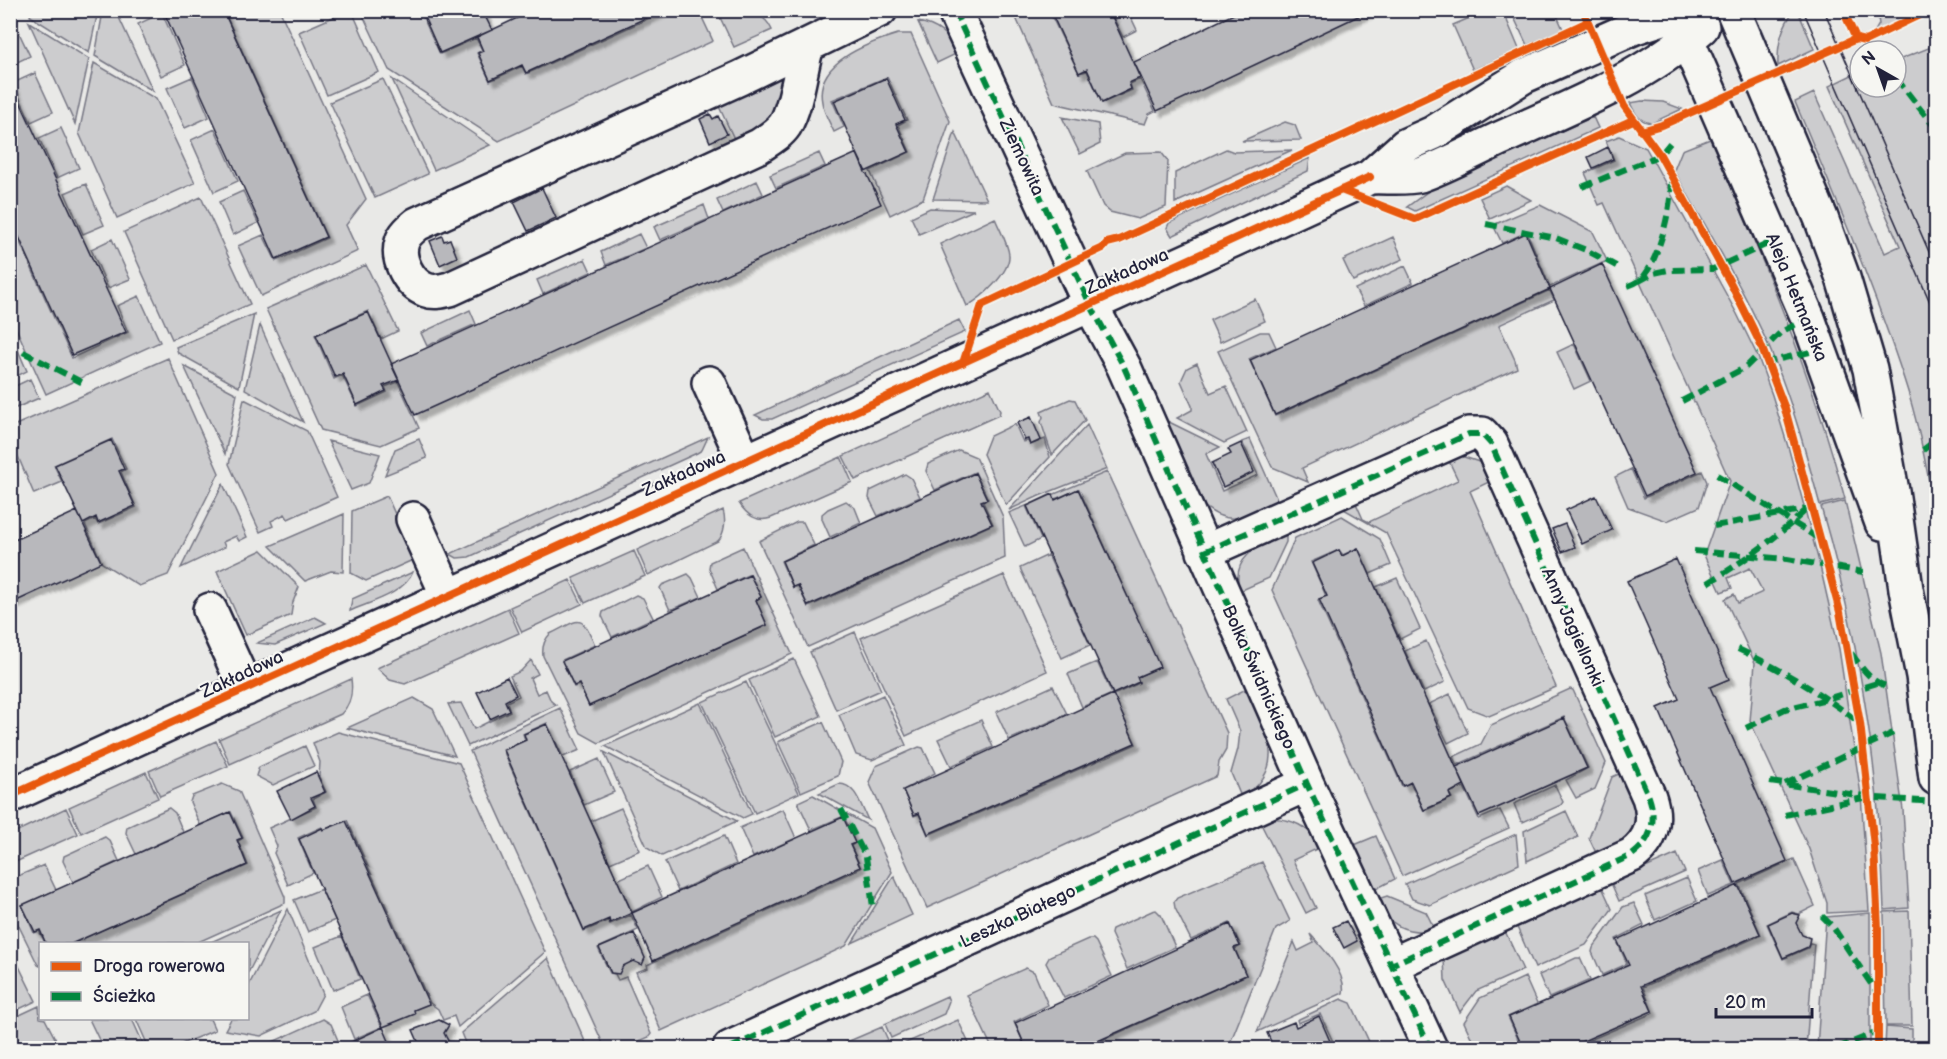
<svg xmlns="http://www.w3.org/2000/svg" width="1947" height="1059" viewBox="0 0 1947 1059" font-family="'Balsamiq Sans',sans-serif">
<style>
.green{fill:#ccccce;stroke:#777784;stroke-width:1.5}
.building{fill:#b8b8bc;stroke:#22223b;stroke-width:1.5;filter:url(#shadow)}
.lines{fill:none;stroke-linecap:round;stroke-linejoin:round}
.minor-casing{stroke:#22223b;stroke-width:38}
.minor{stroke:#f6f6f2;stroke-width:33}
.tram{stroke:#22223b;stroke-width:1.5}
.quiet{stroke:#00873e;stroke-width:6;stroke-dasharray:12 6;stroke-linecap:butt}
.cycleway-casing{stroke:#f6f6f2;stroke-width:11}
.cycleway{stroke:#e8590c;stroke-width:8}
.labels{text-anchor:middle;stroke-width:4.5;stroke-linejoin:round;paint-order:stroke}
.street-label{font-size:18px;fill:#22223b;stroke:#f6f6f2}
</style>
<defs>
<filter id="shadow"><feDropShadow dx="5.5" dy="5.5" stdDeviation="1.5" flood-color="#0004"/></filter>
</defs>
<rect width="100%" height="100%" fill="#e9e9e7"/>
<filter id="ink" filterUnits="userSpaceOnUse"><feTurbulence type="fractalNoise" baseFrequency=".0167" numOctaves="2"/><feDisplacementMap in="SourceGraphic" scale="12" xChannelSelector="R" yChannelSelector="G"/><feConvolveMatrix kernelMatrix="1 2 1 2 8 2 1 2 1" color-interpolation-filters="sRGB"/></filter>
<g filter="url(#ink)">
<path class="green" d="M32 11H98L89 53 30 16Z
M103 11H116L153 91 95 56Z
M224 11H280L366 199 346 225 358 251 261 296 238 246 263 235 276 261 327 238Z
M347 11H352L379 72 327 95 299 32Z
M361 11H420L440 54 476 38 482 50 477 53 490 81 522 66 526 74 665 11H699L713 41 499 141 389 70Z
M717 11C737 10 763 8 772 30L734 47Z
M1013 11H1049L1079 73 1087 71 1102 103 1132 90 1130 84 1140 79 1155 111 1149 114 1145 124 1054 103Z
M1110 11H1128L1137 30 1123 37Z
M1486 11H1503L1519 49 1473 70 1453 25Z
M1511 11H1555L1563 29 1527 45Z
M1794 11H1798L1814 49 1778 66C1777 45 1781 27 1794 11Z
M1877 11V10L1923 11 1874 33 1879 24Z
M162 13 185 65 161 76 138 24Z
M11 16 30 56 11 65H10Z
M29 22 89 59 75 124Z
M918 22C936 25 951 36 958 53L937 63Z
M898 34H911L950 121 923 199 890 215 870 171 910 152 898 125 907 120 887 77 832 100 844 127 834 132C830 123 823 112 822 102 814 62 868 43 898 34Z
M1936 45V518C1927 471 1919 424 1904 379 1873 285 1834 194 1795 102L1814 93 1885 253 1900 246 1829 86 1860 71V87H1896V61Z
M94 63 156 99 195 183 117 218 79 133Z
M784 70 776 115 736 143 716 100Z
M35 73 53 112 31 122 13 83Z
M192 77 209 117 185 128 167 88Z
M383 79 428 174 375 198 330 102Z
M392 79 490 145 434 170Z
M1642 101 1663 102 1682 109 1652 123C1639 122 1635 113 1630 103Z
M1062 117 1098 124 1100 144 1080 154Z
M1593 117 1598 128 1415 211 1407 207 1434 187Z
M1285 122 1295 125 1301 140 1242 141Z
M61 128 79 168 57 178 39 138Z
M215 129 238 181 214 192 191 140Z
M955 132 987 200 933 199Z
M1619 136 1646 148 1737 314 1758 357 1772 395 1789 450 1820 566 1839 649 1861 795 1869 911 1827 913V903L1809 849 1750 721 1755 663 1725 599 1734 594 1738 603 1763 592 1750 568 1728 578 1732 588 1721 592 1704 555 1730 481 1604 203 1599 205 1585 173 1614 160 1606 141Z
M1710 139C1762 256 1812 374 1845 499L1820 505C1807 457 1794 408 1775 361 1748 295 1709 233 1674 170L1682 150Z
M1226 149 1234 152 1292 150 1175 203V173Z
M1161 152 1168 161 1166 207 1138 219 1110 212 1103 206 1087 171 1125 153Z
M819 153 825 166 776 188 770 175Z
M1310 158 1308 171 1172 236 1167 228 1169 223Z
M757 181 763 194 723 213 717 200Z
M86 184 104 225 83 234 65 193Z
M1506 186 1531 200 1490 219 1480 198Z
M243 191 258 223 233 235 219 202Z
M201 197 250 304 172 339 124 232Z
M704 205 709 219 660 240 654 227Z
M1540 205 1593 232 1607 261 1550 287 1527 232 1502 243 1493 225Z
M930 208 974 210 919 234 911 217Z
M995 218C999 229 1008 243 1009 255 1010 273 982 298 967 306L940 244Z
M10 220 72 358 128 332 117 306 139 296 160 342 46 394 11 317Z
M639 234 646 248 606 265 601 252Z
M1393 237 1403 259 1353 281 1343 260Z
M112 239 130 279 108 288 91 249Z
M585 259 591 272 543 294 537 280Z
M366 265 398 331 381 339 368 311 315 335 334 379 342 375 357 406 387 392 385 387 398 382 419 428 381 445 321 430 266 309Z
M1405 266 1413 283 1364 306 1355 289Z
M1550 290 1554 300 1499 325 1515 360 1517 368 1302 468 1308 482 1272 467 1218 351 1260 332H1269L1276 347 1249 359 1275 416Z
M1255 299 1265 321 1220 342 1210 320Z
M470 310 476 324 427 346 421 333Z
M254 314 239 387 178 353 176 347Z
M959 320 965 332 772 419H763L755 415Z
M260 325 303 422 245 389Z
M11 334 27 371 11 379H10Z
M1574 344 1591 381 1574 389 1557 352Z
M168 358 219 473 168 575 139 586 102 563 85 524 95 519 98 524 136 507 121 472 126 469 112 439 54 465 62 482 34 494 11 440V427Z
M1197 363 1210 393 1226 386 1247 432 1224 443 1177 418 1192 410V406L1181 381 1187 368Z
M184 366 237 394 225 454Z
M30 379 39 398 11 410V388Z
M990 389 1000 411 999 415 855 480 843 456Z
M244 399 307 431 337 497 288 519 285 514 271 521 273 526 260 532 229 464Z
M1070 399 1075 400 1085 420 1052 455 1041 422 1043 417 1041 412Z
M1163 419 1220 447 1206 454 1222 491 1258 475 1242 442 1250 439 1279 504C1249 515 1228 530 1201 503Z
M1015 424 1023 442 1028 441 1030 445 1045 439 1050 457 1006 505 983 454 990 436Z
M1087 425 1107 469 1039 496 1009 510Z
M708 437 702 450 697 453 469 557 457 558 450 554Z
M419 439 427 458 385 475 395 449Z
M328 441 380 454 369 483 351 490Z
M959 450 976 457 1003 517 1005 558 808 647 759 541 797 522H803L814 545 781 561 793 588 798 586 808 607 993 524 983 502 988 499 975 472 935 490 926 471 928 464Z
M1461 456 1479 462 1491 481 1470 491 1556 687 1489 716 1468 708 1386 533 1342 508 1355 501 1363 519 1369 522 1458 480 1448 459Z
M841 457 852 482 771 518C757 523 746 514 739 503Z
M1631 469 1644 498 1702 471 1707 482 1699 507 1667 521 1628 507 1615 477Z
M1107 472 1227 733 1226 750 1219 762 1217 776 927 908 869 782 876 766 919 747 923 748 935 773 903 790 914 816 919 814 928 835 1136 744 1113 695 1139 683 1137 677 1159 667 1079 489 1055 499 1052 494 1026 506 1041 539 1025 547 1009 513Z
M905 474 911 478 920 497 878 516 869 498 870 491Z
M223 484 247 537 239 541 236 536 223 542 225 547 181 568Z
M387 496 415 559 366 581 351 573 352 511Z
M846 501 855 508 861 523 830 537 822 519V514L828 509Z
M1845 501 1881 653 1903 810 1909 908 1884 910C1880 774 1859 637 1821 507Z
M723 510C726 520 725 533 718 541L648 575 637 550Z
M344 514 343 572 331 571 305 581 270 546Z
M1342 516 1380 539 1391 565 1370 574 1358 548 1343 555 1339 550 1311 562 1326 596 1318 600 1402 786 1410 783 1424 811 1452 798 1449 793 1464 787 1479 819 1500 810 1509 828 1402 876 1272 590 1295 538Z
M1286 534V542L1269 578 1240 591C1229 556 1261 545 1286 534Z
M743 547 792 654 599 743 581 733 543 656C542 648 544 640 550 634 579 620 581 611 595 645L562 660 574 687 579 685 589 706 767 625 756 600 761 597 750 574 718 589 709 568 710 562Z
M262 550 299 587 293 602 291 615 246 635 217 571Z
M634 551 645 576 585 603 573 578Z
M1048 555 1090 645 1062 658 1020 568Z
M413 572C404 594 370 602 350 611L352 599Z
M688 574 692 578 701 597 670 610 660 588 662 585Z
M1004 575 1047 671 906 736 861 638Z
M1397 578 1420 629 1400 639 1376 587Z
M570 580 582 604 522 632 510 607Z
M636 595 643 598 653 618 612 637 602 616 603 612Z
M508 608 519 633 405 684 390 680 377 668Z
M315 617 326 623 275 645 257 643Z
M855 632 881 690 836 710 810 652Z
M1426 641 1445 682 1424 692 1405 651Z
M794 659 821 716 775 737 749 680Z
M531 660 538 674 530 678 537 694 546 690 551 701 556 705 468 746 448 704 461 703 474 729 510 711 507 702 519 696 510 676 521 671Z
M1097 662 1112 694 1082 707 1068 674Z
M351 679C353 693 351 704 341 714L230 764 219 739Z
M746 682 799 793 755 813 702 702Z
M1053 686 1067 714 1009 740 996 712Z
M1246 689C1265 732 1291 764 1242 799L1231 773 1238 749 1240 731 1226 699Z
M1570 689 1573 690 1606 763 1595 789 1576 798 1566 780 1588 768 1564 717 1457 765 1453 757 1481 744 1491 725Z
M1450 694 1468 733 1448 743 1429 704Z
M883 695 906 745 872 760 856 755 839 715Z
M414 698 433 709 455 756 347 728Z
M700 703 752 814 743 818 605 746Z
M560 708 580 750 563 757 547 723 523 734 525 740 503 750 584 931 608 921 610 924 631 915 638 930 598 948 610 973 615 974 618 980 626 977 651 1034 649 1037 623 1048H605L470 751Z
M981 720 993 747 951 766 938 739Z
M823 722 841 762 838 776 801 792 778 742Z
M338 732 459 763 545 952 458 1027 454 1016 443 1020 438 1009 430 1003 347 820 324 830 322 827 298 838 313 873 288 885 274 853 277 846 269 828 316 807 313 799 326 792 319 777 320 762 313 743Z
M216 741 228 766 160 796 149 771Z
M305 746 314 766 273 785 256 776 259 767Z
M604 752 737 821 662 856 647 847Z
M599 759 614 792 584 805 570 772Z
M146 772 158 798 81 833 69 807Z
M1621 773C1642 819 1648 832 1598 857L1589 838 1612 777Z
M222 784 239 791 285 897V903L196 943H73L248 865 238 841 243 838 231 812 200 825 190 802 192 796Z
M839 784C856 784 861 806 868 820L819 793Z
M1555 785 1563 802 1561 805 1523 822 1521 821 1514 804Z
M813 795 872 828 892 872 846 946 661 1031 636 972 648 968 647 965 861 868 851 846 855 843 844 816 811 830 798 802Z
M66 808 78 834 11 864V834Z
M169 808 175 813 183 832 136 854 126 833 127 827Z
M621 808 640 850 610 863 591 821Z
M783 809 796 838 753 857 740 828Z
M1566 811 1578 837 1527 861 1524 831Z
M1268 819C1291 817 1310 827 1321 847L1293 860 1316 908 1306 913 1260 822Z
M1516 834 1519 864 1430 905 1412 899 1405 884Z
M724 836 736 864 678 891 665 862Z
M1376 836 1395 879 1372 891 1352 846Z
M105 837 110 841 119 861 73 882 63 861 64 856Z
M1677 854 1685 872 1619 901 1611 883Z
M1794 859 1815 906 1799 914 1792 912 1767 924 1783 959 1808 948 1810 943 1814 944 1806 1048H1571L1653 1013 1643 987 1761 935 1739 884Z
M1723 860 1734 885 1708 896 1698 871Z
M1262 862 1290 921 1276 929 1228 1048H1085L1246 975 1235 949 1241 946 1230 923 1191 940 1175 908 1174 902 1177 898Z
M44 865 56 890 22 905 34 933 39 931 45 943 40 944V966L38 965 11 910V879Z
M648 866 662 897 632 912 617 880Z
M894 876 912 915 852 943Z
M1687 878 1697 901 1655 920 1645 896Z
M1602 887 1612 909 1586 945 1535 968 1516 925Z
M321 889 335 920 308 932 294 900Z
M1387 896 1426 912 1435 930C1406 935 1388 925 1375 900Z
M1634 903 1644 925 1616 939 1627 964 1602 975 1592 952 1593 948 1623 907Z
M288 909 323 994 314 1011 261 1036 225 1030 231 1019 248 1018V987Z
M281 910 248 973V944L209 943Z
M1156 910 1161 915 1175 947 1127 969 1111 934 1112 929 1152 911Z
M1909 911 1912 1026H1886L1884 912Z
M1870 913V1048H1817L1826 917Z
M1505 931 1523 970 1476 991 1460 1012 1445 980 1444 958Z
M1310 934C1322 947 1347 973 1343 993L1257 1032 1294 942 1298 951 1314 943Z
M342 936 360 979 333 990 315 947Z
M1088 939H1093L1096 942 1112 976 1064 998 1046 963 1050 956Z
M10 948 36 1001 11 1013H10Z
M548 958 588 1048H467L461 1033Z
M1576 958H1580L1590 980 1549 998 1539 975Z
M1026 968 1034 972 1048 1005 1014 1022 1026 1048H992L967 995Z
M1525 977 1537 1004 1508 1017 1522 1048H1476L1464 1022 1480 998Z
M367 995 382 1027 354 1039 341 1007Z
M947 996 949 1001 944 1014 891 1038 885 1024Z
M1341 999 1351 1003 1372 1048H1336L1320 1014 1298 1023 1297 1020Z
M39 1006 40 1018 45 1019 59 1046 54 1048H22L11 1025V1019Z
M89 1019H132L145 1048H103Z
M136 1019H210L215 1030 172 1048H149Z
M323 1019 331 1024 340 1045 332 1048H270L268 1044Z
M958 1020 971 1048H903L901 1045Z
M882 1027 888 1040 868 1048H833Z
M1886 1027 1912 1029V1048H1885Z"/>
<path class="building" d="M163 10H223L326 237 276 259Z
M421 10H482L492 30 440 53Z
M534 10H663L526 73 522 65 490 80 478 53 483 51 477 37Z
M1050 10H1109L1140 78 1129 83 1131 89 1102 103 1087 69 1079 73Z
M1242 10H1371L1157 111 1134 62Z
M886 78 905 120 896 124 909 152 865 172 834 101Z
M10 80 126 332 72 355 10 217Z
M710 114 713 119 718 116 727 134 710 142 700 119Z
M1608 147 1613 159 1593 168 1588 157Z
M857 153 881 204 415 415 391 364Z
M542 188 556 218 528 231 514 202Z
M1526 233 1550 289 1275 415 1250 360Z
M442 236 444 241 450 239 457 257 440 265 430 241Z
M1602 264 1697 472 1645 496 1550 289Z
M368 312 399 380 383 386 386 391 357 405 343 374 335 377 316 335Z
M1031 417 1041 440 1030 445 1028 439 1025 440 1017 423Z
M111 440 124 469 119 471 135 506 98 523 96 517 83 524 55 465Z
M1241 443 1254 472 1223 487 1212 463 1231 454 1228 449Z
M975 473 987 499 981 501 992 524 808 606 798 585 793 587 782 561Z
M1078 489 1160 667 1137 677 1139 682 1113 694 1027 506 1053 494 1055 500Z
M1596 496 1612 530 1582 544 1566 510Z
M77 511 101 562 10 604V542Z
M1565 524 1575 547 1562 552 1552 529Z
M1358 548 1464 785 1449 793 1451 798 1424 810 1411 782 1403 786 1319 599 1327 596 1312 563 1339 550 1342 556Z
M1676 559 1729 679 1710 687 1787 861 1735 884 1658 708 1679 699 1627 581Z
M750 575 761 597 756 600 767 625 589 706 579 684 574 686 562 661Z
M507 677 516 695 505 701 509 710 490 719 477 692Z
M1113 694 1135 743 928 834 919 813 914 815 903 790Z
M1564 718 1587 768 1479 816 1456 767Z
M547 724 632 913 610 923 609 919 584 930 504 750 526 740 524 734Z
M316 772 325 792 311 798 315 806 291 819 277 791Z
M230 812 242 838 237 840 247 865 71 944H46L40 930 35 932 22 905Z
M843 817 855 843 850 845 860 867 653 961 632 913Z
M346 821 429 1004 414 1010 415 1014 383 1027 299 839 322 828 323 830Z
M1738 885 1760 934 1641 986 1652 1011 1567 1048H1523L1509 1017 1629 965 1617 940Z
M1792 913 1800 915 1796 923 1802 935 1810 938 1808 947 1783 958 1768 924Z
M1346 921 1357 941 1344 948 1333 927Z
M1230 924 1240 946 1234 948 1246 975 1082 1048H1034L1033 1046 1026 1048 1015 1023Z
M634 933 645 958 642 965 633 961 623 966 619 974 611 973 599 948Z
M1319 1016 1333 1048H1274L1267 1033 1294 1022 1296 1027Z
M439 1020 449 1025 444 1033 452 1048H421L413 1030Z
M383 1027 392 1048H336L347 1044Z"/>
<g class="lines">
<defs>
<path id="minor" d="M954 10 1090 304 1124 367 1307 784 1430 1048
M1674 10 1808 318 1882 523
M1733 10 1821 218 1843 278 1870 369 1892 491 1906 589 1923 676 1936 778
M807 46C800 69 797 105 785 125 779 134 768 140 759 146L450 289C442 291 434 293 426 290 409 284 396 259 402 242 404 235 411 229 417 224L740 78 880 10
M1370 177C1385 176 1405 179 1420 175 1444 167 1475 150 1499 139 1570 107 1643 79 1702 27
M709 383 745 462
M413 519 448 596
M1204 552 1469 434H1482L1491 444 1508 482 1649 797C1657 820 1652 840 1632 855L1391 965
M210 610 246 689
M10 796 1279 219 1370 177 1406 145 1433 133 1524 76 1635 27 1675 14 1693 10
M730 1048 1307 784"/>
</defs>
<use href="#minor" class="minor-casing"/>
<use href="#minor" class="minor"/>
<path class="tram" d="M1803 10 1936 316
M1824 10 1936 268"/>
<path class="quiet" d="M954 10 1090 304 1124 367 1307 784 1430 1048
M1896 78 1936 129
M1582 187 1660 155 1670 143
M1486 224 1556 238 1586 250 1620 268
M1639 281 1654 273 1668 270 1713 269 1774 241
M1628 286C1634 284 1640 281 1644 276 1660 256 1672 205 1671 180
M23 352 87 385
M1763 363 1819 350
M1682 401 1746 367 1781 332 1808 318
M1923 450 1936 440
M1717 475 1821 540
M1929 477 1936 475
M1935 511H1936
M1714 526 1807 509
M1694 551 1787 559 1863 572
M1204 552 1469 434H1482L1491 444 1508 482 1649 797C1657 820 1652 840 1632 855L1391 965
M1708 583C1744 561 1776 538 1806 510
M1738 649C1781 669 1822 694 1860 723
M1851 653C1861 666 1869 681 1886 686
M1746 728 1785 709 1827 699 1877 683
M1770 782 1877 798 1936 802
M1785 784 1893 733
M841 809 866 857 873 907
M1785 815 1863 798
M1822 916 1833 927 1877 993
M462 1046V1048
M730 1048 1307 784
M1837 1048 1878 1032"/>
<defs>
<path id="cycleway" d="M1583 10 1624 106 1660 155 1732 286 1760 343 1785 409 1840 612 1860 723 1874 846 1878 929V1048
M1856 39 1865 41 1930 10
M1641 131 1662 125 1856 39 1843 10
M1341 190 1415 219 1633 120
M963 363 982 305 1103 248 1107 243 1119 240 1588 22
M10 796 1370 177"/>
</defs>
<use href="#cycleway" class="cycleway-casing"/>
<use href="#cycleway" class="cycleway"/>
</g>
</g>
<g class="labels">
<g class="street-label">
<text transform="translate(1022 157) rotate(65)" y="6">Ziemowita</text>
<text transform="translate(1127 271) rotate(-24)" y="6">Zakładowa</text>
<text transform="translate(1797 297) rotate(68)" y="6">Aleja Hetmańska</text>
<text transform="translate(684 473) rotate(-24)" y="6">Zakładowa</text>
<text transform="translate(1573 627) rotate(66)" y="6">Anny Jagiellonki</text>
<text transform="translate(242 674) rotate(-25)" y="6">Zakładowa</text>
<text transform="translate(1259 677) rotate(66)" y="6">Bolka Świdnickiego</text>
<text transform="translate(1018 916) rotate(-25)" y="6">Leszka Białego</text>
</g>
</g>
<rect width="1947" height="1059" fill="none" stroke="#f6f6f2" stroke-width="36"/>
<rect x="18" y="18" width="1911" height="1023" fill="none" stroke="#22223b" stroke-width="2" filter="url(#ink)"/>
<rect x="39" y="942" width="210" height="78" fill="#f6f6f2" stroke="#a1a1a9" stroke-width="1.5"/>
<rect x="51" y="962" width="30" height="9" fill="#e8590c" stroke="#a1a1a9" stroke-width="1.5"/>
<text x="93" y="972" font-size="18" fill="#22223b">Droga rowerowa</text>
<rect x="51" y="992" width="30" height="9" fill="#00873e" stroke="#a1a1a9" stroke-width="1.5"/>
<text x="93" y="1002" font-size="18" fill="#22223b">Ścieżka</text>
<g transform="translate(1878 69) rotate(320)"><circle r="28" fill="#f6f6f2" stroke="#a1a1a9" stroke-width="1.5"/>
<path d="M0-4.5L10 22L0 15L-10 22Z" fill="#22223b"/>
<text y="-9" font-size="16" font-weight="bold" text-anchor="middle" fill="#22223b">N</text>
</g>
<path d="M1716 1008v9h96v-9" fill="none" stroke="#22223b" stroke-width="3"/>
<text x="1725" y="1008" font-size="18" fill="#22223b" stroke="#f6f6f2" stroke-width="4.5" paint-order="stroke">20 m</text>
</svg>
